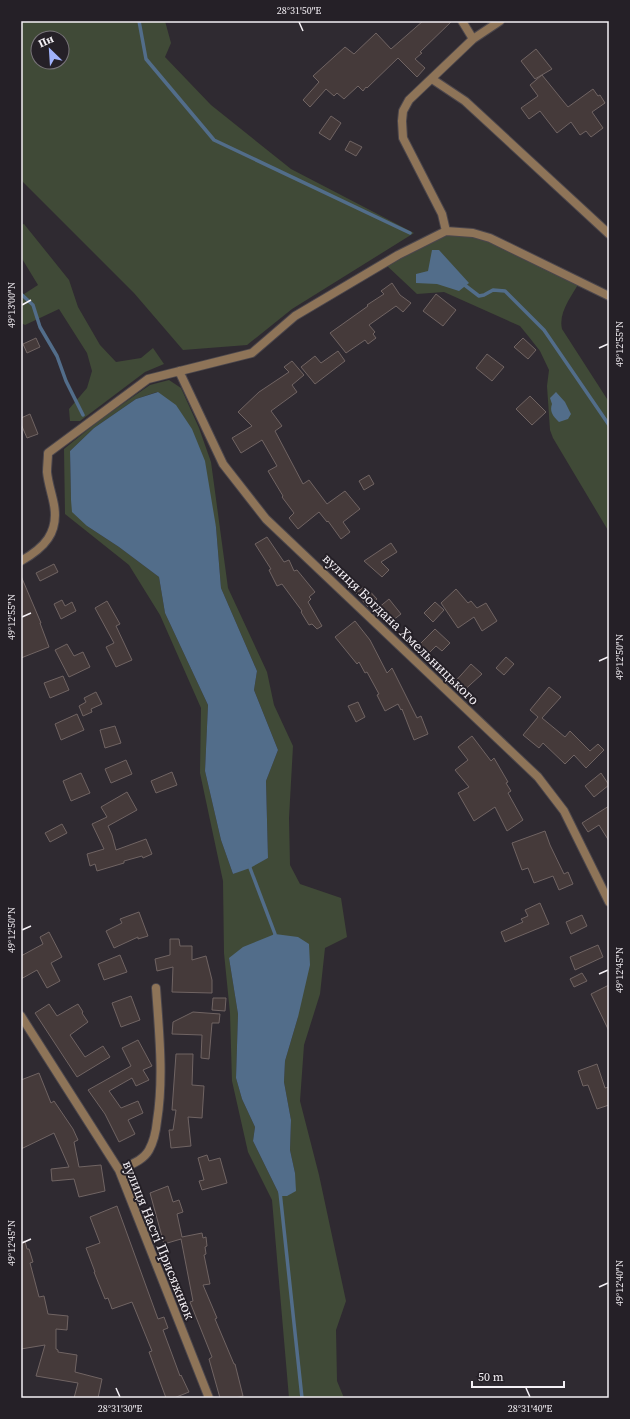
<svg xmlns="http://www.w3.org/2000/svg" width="630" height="1419" viewBox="0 0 630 1419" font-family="'Source Serif 4',serif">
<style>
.green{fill:#404a37;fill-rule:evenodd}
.water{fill:#526d8a}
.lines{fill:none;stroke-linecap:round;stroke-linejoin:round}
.stream{stroke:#526d8a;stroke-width:3.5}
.building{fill:#453a3a;stroke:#706463}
.street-casing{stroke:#4b464c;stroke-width:10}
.street{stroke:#8e7458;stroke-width:8}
.ticks{fill:none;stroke:#f4f0f5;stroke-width:1.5}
.labels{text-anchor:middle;stroke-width:4;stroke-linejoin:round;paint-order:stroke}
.street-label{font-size:14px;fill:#f4f0f5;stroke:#252027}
.neatline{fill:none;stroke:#f4f0f5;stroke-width:1.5}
.ticks-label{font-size:10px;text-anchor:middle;fill:#f4f0f5}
</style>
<rect width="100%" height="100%" fill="#2f2a31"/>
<path class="green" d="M21 21H165L171 43 165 57 211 105 291 169 414 233 292 309 247 345 183 350 134 293 21 180ZM38 38H62V62H38Z
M24 224 69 280 78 307 100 345 116 362 141 358 153 348 164 364 145 372 80 421H70L69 409 87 388 92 371 87 353 59 309 25 325 21 323V296L38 285 21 257V225Z
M446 231 473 233 580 281C572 296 558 312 562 329L609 402V532L553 438 550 430 547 386 549 370 540 351 529 337 520 326 444 292 417 294 384 263Z
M169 380 181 388 199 428 211 462 228 588 267 672 274 705 293 746 289 818 290 865 300 884 341 898 347 937 325 948 320 994 304 1045 300 1101 319 1175 346 1301 336 1330 337 1381 344 1398H289L272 1200 248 1152 232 1081 230 1013 224 953 223 881 200 773 201 708 160 615 129 565 65 514 64 449 101 419 150 385ZM157 392 216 527 221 588 257 671 254 690 278 750 266 781 268 858 233 874 221 840 205 771 208 705 165 613 159 577 119 547 87 526 71 500 70 451 94 428 136 399ZM229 958 298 1017 285 1061 284 1082 291 1120 290 1150 295 1173 280 1196 253 1141 255 1127 242 1099 236 1078 238 1014Z"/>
<path class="water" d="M432 250H439L469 283 459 291 437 284 416 283V274L428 271Z
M158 392 176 405 192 429 205 461 216 527 221 588 257 671 254 690 278 750 266 781 268 858 250 868 233 874 221 840 205 771 208 705 165 613 159 577 119 547 87 526 72 512 71 500 70 451 94 428 136 399Z
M556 392 565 402 571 414 568 419 559 422C554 417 549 412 552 404L550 398Z
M275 934 298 937 309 944 310 965 298 1017 285 1061 284 1082 291 1120 290 1150 295 1173 296 1191 287 1196H280L253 1141 255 1127 242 1099 236 1078 238 1014 229 958 243 947Z"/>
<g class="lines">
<path class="stream" d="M139 21 146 59 214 140 410 233
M462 283 479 296 484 295 493 290 505 291 544 330 609 425
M21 294 33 305 40 327 57 356 66 381 83 415
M250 865V868L275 934 274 938
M280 1192 302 1398"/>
</g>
<path class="building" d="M423 21H452L420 52 422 53 415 59 425 68 417 77 398 58 367 88 366 87 363 91 358 86 344 99 337 93 334 96 326 89 310 107 303 100 319 82 313 76 345 47 354 54 376 33 391 49Z
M536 49 552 69 535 79 521 61Z
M542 75 568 107 593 89 598 96 600 95 605 103 592 112 603 128 591 137 586 131 580 135 571 122 557 133 540 111 529 119 521 108 538 96 530 85Z
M331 116 341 123 330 140 319 133Z
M350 141 362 147 356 156 345 150Z
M392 283 400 295 411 303 403 312 396 306 369 325 375 332 373 334 376 338 368 344 365 340 346 353 330 333 368 306 367 305 384 294 381 291Z
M436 294 456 310 443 326 423 311Z
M36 338 40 347 27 353 23 344Z
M523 338 536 350 528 359 514 347Z
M338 351 345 361 315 384 301 367 315 356 321 363Z
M487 354 504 367 492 381 476 368Z
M292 361 304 375 292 385 297 392 271 411 282 426 275 431 303 484 309 480 327 504 345 491 360 509 343 522 350 532 341 539 328 521 327 522 319 512 298 529 289 518 294 513 282 497 283 496 268 471 277 466 262 440 241 453 232 438 252 426 238 412 259 392 289 372 284 367Z
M530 396 546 412 532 425 516 409Z
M30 414 38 434 27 438 21 424V418Z
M369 475 374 484 364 490 359 481Z
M267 537 284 562 289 560 294 571 297 570 315 592 309 597 311 599 308 602 322 626 317 629 312 624 309 625 301 612 302 611 282 584 277 586 269 570 271 569 255 544Z
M391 543 397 552 381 562 389 570 382 577 364 561Z
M54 564 58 572 40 581 36 573Z
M21 576 41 623H40L49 647 21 658Z
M365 586 377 599 368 607 356 593Z
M456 589 468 603 471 601 477 608 486 603 497 621 482 631 474 617 458 628 441 603Z
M389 599 401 614 388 624 377 609Z
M62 600 65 606 72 602 76 611 61 619 54 604Z
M107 601 120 624 116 626 132 660 116 667 106 647 114 643 95 608Z
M435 602 444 610 433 622 424 613Z
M355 621 370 640 387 673 392 668 417 718 421 716 428 734 414 740 402 709 401 710 398 704 385 711 377 695 379 694 367 672 365 673 359 662 357 664 335 637Z
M435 629 450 643 442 651 436 646 428 654 419 645Z
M67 644 74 656 83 652 90 667 69 677 55 650Z
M506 657 514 664 504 675 496 668Z
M471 664 482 674 460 694 452 685Z
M63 676 69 690 50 698 44 683Z
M549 687 561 697 542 718 565 737 570 731 590 751 598 744 604 750 586 768 574 755 565 764 543 743 539 748 523 735 538 717 530 710Z
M96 692 102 704 91 709 92 712 83 716 79 706 86 702 84 698Z
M358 702 365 717 356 722 348 706Z
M77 714 84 730 61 740 55 724Z
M115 726 121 743 105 748 100 730Z
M472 736 491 761 494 758 508 782 506 783 511 791 508 793 523 820 507 831 495 807 474 821 458 793 469 787 455 770 468 760 458 747Z
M126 760 132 774 111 783 105 769Z
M172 772 177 785 156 793 151 781Z
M81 773 90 793 71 801 63 781Z
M601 773 609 785 594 797 585 786Z
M127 792 137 810 108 826 112 835 116 850 146 839 152 854 143 858 142 856 124 861V863L97 871 95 864 90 866 87 854 104 849 92 824 107 817 101 807Z
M609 806V841L599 825 588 832 582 823Z
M62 824 67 833 50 842 45 833Z
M545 831 550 845 564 874 568 872 573 884 559 890 553 876 534 883 528 868 522 870 512 843Z
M540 903 549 924 505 942 501 932 523 922 521 919 528 916 525 910Z
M139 912 148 936 138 939V937L114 948 106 931 122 923 120 919Z
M582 915 587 926 571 934 566 922Z
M49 932 62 957 51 963 60 981 47 988 37 970 21 979V956L43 944 40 937Z
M170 939H179L180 946H192V960L206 956 212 980V993L172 992 173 967 157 971 155 959 170 955Z
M598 945 603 957 575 970 570 957Z
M120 955 127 972 104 980 98 964Z
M582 973 587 981 574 987 570 979Z
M609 985V1031L591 994Z
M131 996 140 1020 121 1027 112 1003Z
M213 998H226L225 1011 212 1010Z
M49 1004 57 1016 78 1004 83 1012 82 1013 88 1022 70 1035 85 1057 103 1046 110 1057 77 1077 35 1013Z
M193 1012 220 1014 219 1023H212L209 1059 201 1058 202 1035 172 1034 173 1022Z
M138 1040 152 1066 143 1070 149 1080 136 1086 132 1078 109 1091 121 1108 138 1101 143 1113 128 1120 135 1134 119 1142 105 1114 88 1090 131 1066 122 1048Z
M176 1054H193L192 1085 204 1086 202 1118 188 1117 191 1146 171 1148 169 1130H173L176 1110H172Z
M597 1064 605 1088 609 1087V1105L597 1109 588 1085 583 1086 578 1071Z
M39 1073 51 1103 54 1101 73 1129 78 1140 74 1142 79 1167 101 1165 105 1191 79 1197 74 1179 52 1181 51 1169 69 1167 54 1133 21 1149V1080Z
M207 1155 209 1161 220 1158 227 1183 202 1190 199 1181 204 1180 198 1158Z
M168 1186 173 1202 179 1200 183 1212 177 1214 182 1237 202 1233 203 1238 206 1237 207 1246 205 1247 206 1254 204 1255 210 1284 203 1285 217 1318 215 1319 234 1364H235L243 1396 236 1398H220L209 1359 212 1357 190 1302 193 1301 181 1239 164 1244 150 1193Z
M117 1206 158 1319 164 1317 168 1328 163 1330 180 1376 181 1375 189 1392 174 1398H166L149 1352 152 1351 132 1302 112 1309 108 1298 105 1299 94 1272H95L86 1248 100 1243 90 1217Z
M25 1241 27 1249H29L33 1262 30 1263 39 1297 44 1296 48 1314 68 1316 67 1330 56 1329V1349L58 1350V1352L77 1355 75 1372 102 1379 98 1398H74L78 1383 36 1376 45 1345 21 1349V1242Z"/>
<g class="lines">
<defs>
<path id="street" d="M462 21 473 39
M432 79 465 101 609 234
M446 231 442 214 403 138 402 121 403 111 409 100 473 39 500 21
M179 371 223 464 266 519 538 777 564 811 609 902
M21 561C44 548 59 533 54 505 52 494 48 483 47 472 47 466 48 459 48 453L148 379 252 353 295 316 398 255 446 231 473 233 490 238 609 296
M21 1016 119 1170 209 1398
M119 1170C129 1165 143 1161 149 1150 154 1141 156 1131 157 1121 164 1077 159 1032 156 988"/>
</defs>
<use href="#street" class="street-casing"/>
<use href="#street" class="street"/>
</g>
<path class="ticks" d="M299 22 303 31M22 305 31 300M599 348 608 344M22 617 31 613M599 661 608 657M22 930 31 926M599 974 608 970M22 1243 31 1239M599 1287 608 1283M116 1388 120 1397M526 1388 530 1397"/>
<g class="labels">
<g class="street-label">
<text transform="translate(401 629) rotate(44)" y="5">вулиця Богдана Хмельницького</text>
<text transform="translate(159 1240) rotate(68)" y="5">вулиця Насті Присяжнюк</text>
</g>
</g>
<rect width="630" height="1419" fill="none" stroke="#252027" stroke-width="44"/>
<g transform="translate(50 50) rotate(335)"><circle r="19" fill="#252027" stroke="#787379"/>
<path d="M0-3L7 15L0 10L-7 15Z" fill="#a1b3fd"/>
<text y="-6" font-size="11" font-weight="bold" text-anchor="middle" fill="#f4f0f5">Пн</text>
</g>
<path d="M472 1381v6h92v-6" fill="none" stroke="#f4f0f5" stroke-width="2"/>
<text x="478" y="1381" font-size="12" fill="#f4f0f5" stroke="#252027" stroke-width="3" paint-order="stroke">50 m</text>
<rect x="22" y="22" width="586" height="1375" class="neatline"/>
<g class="ticks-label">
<text x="299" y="14">28°31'50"E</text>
<text transform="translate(11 305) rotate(-90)" y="4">49°13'00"N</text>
<text transform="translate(619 344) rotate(-90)" y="4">49°12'55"N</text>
<text transform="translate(11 617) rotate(-90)" y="4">49°12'55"N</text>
<text transform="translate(619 657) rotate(-90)" y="4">49°12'50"N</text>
<text transform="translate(11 930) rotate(-90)" y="4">49°12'50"N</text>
<text transform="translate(619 970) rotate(-90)" y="4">49°12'45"N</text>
<text transform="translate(11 1243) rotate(-90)" y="4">49°12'45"N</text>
<text transform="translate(619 1283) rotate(-90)" y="4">49°12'40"N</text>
<text x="120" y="1412">28°31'30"E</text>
<text x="530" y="1412">28°31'40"E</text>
</g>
</svg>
